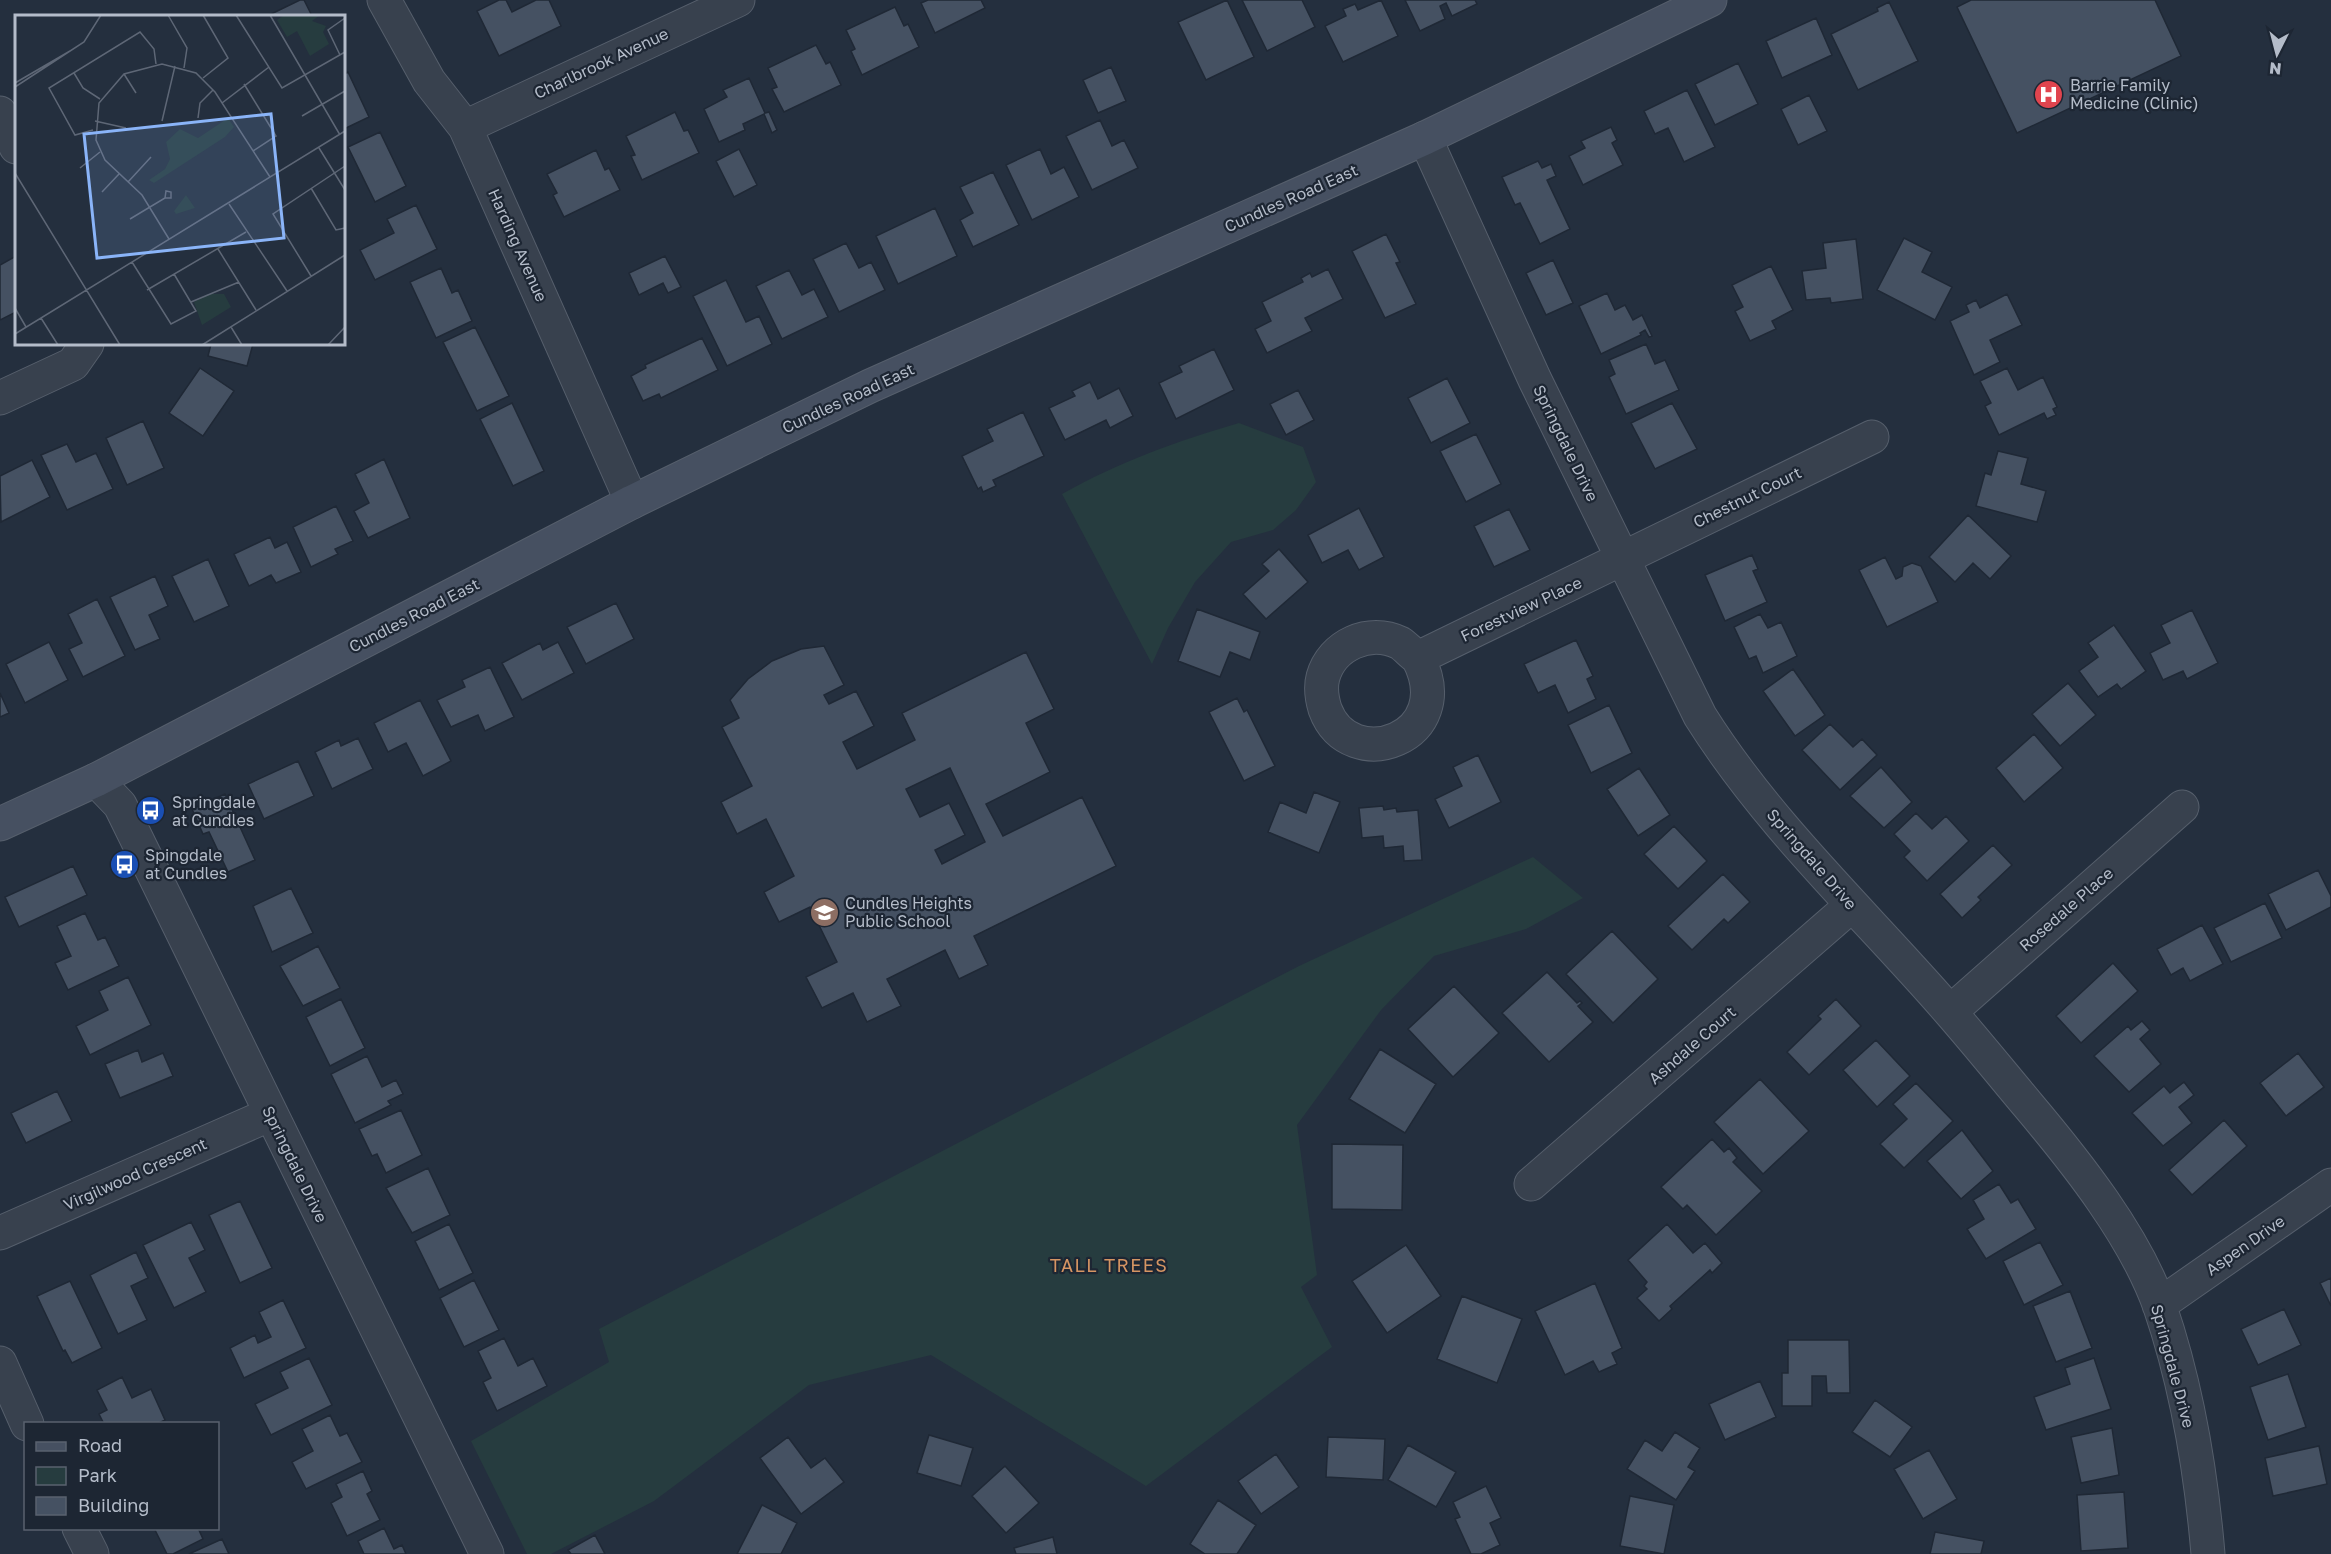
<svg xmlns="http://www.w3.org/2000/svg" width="2331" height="1554" viewBox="0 0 2331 1554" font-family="'Golos Text',sans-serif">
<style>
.green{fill:#263c3f}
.building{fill:#455162;stroke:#1f2835;stroke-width:1.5;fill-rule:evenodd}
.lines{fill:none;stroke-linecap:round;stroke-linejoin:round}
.minor-casing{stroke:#565f6c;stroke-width:35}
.secondary-casing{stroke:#565f6c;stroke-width:35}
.minor{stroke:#38414e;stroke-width:33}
.secondary{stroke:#465061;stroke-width:33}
.labels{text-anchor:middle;stroke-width:4.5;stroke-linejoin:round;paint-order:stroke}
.street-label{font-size:16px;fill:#b4bcc9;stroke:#1d2633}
.poi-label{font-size:16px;fill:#b4bcc9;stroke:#1d2633;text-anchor:start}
.neighbourhood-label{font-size:18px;letter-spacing:1.5px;fill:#d59563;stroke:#1d2633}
.inset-road{fill:none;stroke:#5e6776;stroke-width:1.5}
.view{fill:#8ab4f8;fill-opacity:0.15;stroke:#8ab4f8;stroke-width:3}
.inset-edge{fill:none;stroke:#b4bcc9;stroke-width:3}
</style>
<rect width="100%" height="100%" fill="#242f3e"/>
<path class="green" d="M1239 423 1303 447 1316 482 1296 510 1273 530 1231 542 1195 582 1168 628 1152 664 1062 494C1119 462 1177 441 1239 423Z
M1533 857 1583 898 1526 929 1434 956 1381 1010 1297 1125 1317 1275 1301 1287 1332 1347 1146 1486 931 1355 809 1385 654 1501 551 1554H527L471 1441 609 1362 599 1329 1299 966Z"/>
<path class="building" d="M300 0H304L312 16H267Z
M499 0H506L512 12 536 0H549L561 26 499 56 477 11Z
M928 0H981L985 8 935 33 921 3Z
M1227 0 1254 57 1206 80 1178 22Z
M1242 0H1302L1315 27 1267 51Z
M1381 0 1398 36 1343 62 1325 26 1346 16 1343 9 1355 4 1358 10Z
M1405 0H1475L1477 4 1452 16 1446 3 1440 6 1445 19 1420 31Z
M1971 0H2155L2181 56 2017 133 1957 7Z
M1889 2 1918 61 1858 90 1831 34 1878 11 1877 8Z
M895 7 904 26 908 24 919 47 862 75 851 51 855 49 846 30Z
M1816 18 1832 55 1782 78 1766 41Z
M816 45 826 64 830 62 841 85 784 112 772 89 777 87 768 68Z
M1738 63 1758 104 1715 125 1695 84Z
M1111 67 1126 101 1098 113 1083 80Z
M348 72 369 117 344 129V74Z
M749 78 765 113 769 112 777 130 772 133 764 114 743 124 745 130 719 142 704 109 727 97 723 90Z
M1687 90 1715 147 1684 162 1668 128 1655 134 1644 111Z
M1809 95 1827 131 1798 145 1781 109Z
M675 112 684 131 688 130 699 153 642 180 631 156 635 155 626 136Z
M1100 120 1112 146 1124 140 1138 168 1092 190 1066 136Z
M1611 127 1617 140 1612 143 1623 165 1583 185 1569 156 1585 148 1581 141Z
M380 132 406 186 375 202 348 147Z
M739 149 757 185 734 197 716 161Z
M1040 149 1051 174 1064 167 1079 197 1032 220 1006 165Z
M596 150 605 170 609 168 620 190 564 217 553 195 557 193 547 174Z
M1538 161 1542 168 1551 164 1556 176 1547 180 1570 229 1540 244 1520 203 1515 205 1502 177Z
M993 172 1019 225 973 247 960 220 973 213 960 187Z
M416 205 437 249 375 280 360 250 394 233 387 219Z
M935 208 957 256 898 284 876 236Z
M1386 234 1400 262 1396 263 1416 304 1385 318 1352 251Z
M1904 238 1932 252 1922 272 1952 287 1935 320 1877 290Z
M1856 239 1863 299 1831 303 1830 298 1806 300 1802 271 1826 268 1823 243Z
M846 243 859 268 871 262 885 290 839 312 813 259Z
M16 256V312L0 320V265Z
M665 256 681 287 668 293 663 283 639 295 629 273Z
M1553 260 1573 303 1546 315 1526 273Z
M1771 266 1793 310 1772 321 1776 329 1750 341 1735 311 1743 307 1732 285Z
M441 268 452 293 458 290 472 321 436 338 410 282Z
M1328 269 1343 299 1305 318 1312 331 1267 353 1255 329 1271 321 1262 302 1303 282 1301 278 1310 273 1312 277Z
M789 270 802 295 814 289 828 317 782 339 756 286Z
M726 280 746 322 759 316 772 344 727 366 693 296Z
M1607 293 1615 310 1625 305 1633 320 1642 315 1652 336 1649 337 1645 330 1640 333 1641 335 1601 354 1579 306Z
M2007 294 2022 325 1990 340 2000 362 1974 375 1950 321 1969 312 1966 305 1976 300 1980 308Z
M475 327 509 396 477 411 443 342Z
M702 338 718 370 661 398 659 394 643 401 631 376 646 368 645 365Z
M211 344H253L247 366 208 356Z
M1646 344 1655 364 1665 360 1679 390 1626 414 1609 377 1615 374 1609 360Z
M1214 349 1234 390 1176 419 1159 383 1182 372 1179 366Z
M200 368 234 391 203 436 169 413Z
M2007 368 2018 390 2043 377 2057 407 2053 409 2056 415 2047 419 2044 413 1999 435 1985 406 1991 403 1980 381Z
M1447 378 1470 423 1431 443 1408 398Z
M1090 382 1098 399 1119 388 1133 416 1110 428 1106 420 1065 440 1049 408 1075 396 1072 391Z
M1298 390 1314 420 1286 435 1270 404Z
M512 403 544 471 513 486 480 419Z
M1672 403 1697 449 1655 469 1631 423Z
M1023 412 1044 456 993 480 996 486 983 492 981 487 978 489 962 456 993 441 987 429Z
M143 421 164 468 127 485 106 438Z
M1476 434 1501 484 1466 502 1440 451Z
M67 444 76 462 96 453 113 489 67 510 41 455Z
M1998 451 2028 458 2021 484 2046 491 2037 522 1976 506 1985 473 1991 475Z
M384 459 410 518 368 538 354 511 369 503 355 474Z
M32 460 50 497 1 522 0 476Z
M336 506 353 541 335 549 338 554 311 567 293 527Z
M1359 508 1384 557 1359 570 1348 550 1322 563 1308 535Z
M1509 509 1530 550 1494 567 1474 526Z
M1968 515 2011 556 1990 579 1973 563 1955 582 1929 557Z
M270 537 275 548 287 542 301 572 276 583 271 575 249 586 234 554Z
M1279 549 1308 582 1266 619 1243 594 1269 571 1262 564Z
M1752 555 1758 569 1753 571 1767 602 1725 621 1705 575Z
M1885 557 1896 579 1902 576 1903 567 1912 563 1921 566 1938 602 1887 627 1859 570Z
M208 559 229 606 194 622 172 576Z
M155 576 168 606 149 615 160 639 135 650 110 597Z
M97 599 125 656 83 677 69 649 82 643 68 614Z
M616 603 634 639 586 664 567 627Z
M1197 609 1260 632 1250 660 1230 652 1220 677 1178 661Z
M2192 610 2218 663 2187 679 2183 671 2163 680 2150 653 2170 643 2161 625Z
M1760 614 1768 628 1781 622 1797 656 1763 673 1756 656 1749 659 1734 627Z
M2114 625 2146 671 2121 689 2117 684 2098 697 2079 671 2098 657 2088 643Z
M1576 640 1593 676 1587 679 1596 699 1568 713 1555 685 1538 693 1524 664Z
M49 642 68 680 25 703 6 664Z
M558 642 574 673 522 700 502 663 540 643 543 650Z
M824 646 844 685 824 695 829 704 856 691 874 726 843 742 857 769 915 740 902 713 1026 652 1054 709 1026 723 1050 772 986 804 1003 836 1082 797 1116 866 974 936 988 965 959 979 945 950 887 979 901 1006 867 1022 853 993 822 1008 806 977 837 962 810 907 779 922 764 892 794 876 766 819 737 834 721 802 752 786 722 727 739 718 730 700 748 679 772 661 801 649ZM950 768 985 842 942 864 935 850 965 835 949 803 920 817 906 789Z
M490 667 514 717 485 731 478 715 451 727 437 700 465 687 462 680Z
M1793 669 1825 715 1795 736 1763 691Z
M2068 683 2096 715 2060 746 2032 714Z
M0 693 9 713 0 717Z
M1237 698 1244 712 1247 710 1275 766 1244 781 1209 712Z
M420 700 451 761 423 776 406 743 388 752 374 723Z
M1609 705 1632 753 1591 773 1568 725Z
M1830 724 1853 747 1862 739 1877 755 1840 790 1802 750Z
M2034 734 2063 768 2024 802 1996 768Z
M358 738 373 769 332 789 315 752 339 740 341 746Z
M1478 755 1501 802 1449 828 1435 799 1462 786 1453 767Z
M298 761 314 796 264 819 248 784Z
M1881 767 1912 802 1884 828 1850 796Z
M1639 768 1670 815 1638 836 1607 789Z
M1314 792 1340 802 1319 853 1268 832 1280 802 1306 813Z
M225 794 255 860 228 872 209 832 203 834 192 809Z
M1383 806 1384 810 1396 808 1397 812 1418 810 1422 860 1404 861 1403 846 1384 848 1383 836 1362 838 1359 808Z
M1916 813 1932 829 1946 816 1969 841 1927 881 1904 857 1910 851 1894 834Z
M1674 826 1707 861 1678 889 1644 854Z
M1993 845 2012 865 1978 897 1981 900 1962 918 1940 894Z
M73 866 87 895 19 927 5 897Z
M2318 870 2331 896V907L2286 930 2268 894Z
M1723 874 1750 902 1728 923 1724 919 1692 950 1668 926Z
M291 888 313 933 272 952 253 906Z
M2265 903 2282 938 2231 962 2214 928Z
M85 913 98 940 105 937 119 966 68 990 55 963 71 956 57 926Z
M2202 925 2223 964 2190 981 2183 968 2171 975 2157 949Z
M1612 931 1658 979 1613 1023 1566 974Z
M318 946 340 988 303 1006 280 966Z
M2113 963 2138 991 2081 1043 2056 1016Z
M1547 972 1577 1003 1580 1001 1582 1003 1578 1006 1593 1022 1549 1062 1502 1013Z
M128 977 151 1025 90 1055 76 1026 108 1010 99 991Z
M1454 986 1499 1033 1453 1077 1408 1029Z
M341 999 365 1048 330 1066 306 1017Z
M1836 999 1861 1026 1809 1075 1787 1052 1821 1019 1818 1016Z
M2142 1021 2150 1030 2140 1039 2161 1064 2129 1092 2094 1056 2128 1026 2131 1030Z
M1876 1040 1910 1076 1877 1107 1843 1070Z
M1380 1049 1436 1084 1405 1133 1349 1099Z
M138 1050 142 1062 163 1053 173 1076 120 1098 105 1064Z
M2298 1053 2324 1087 2286 1116 2260 1083Z
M367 1056 382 1087 396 1080 403 1094 388 1101 391 1105 355 1123 331 1074Z
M1760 1079 1809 1131 1763 1174 1714 1122Z
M2184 1082 2194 1095 2179 1107 2192 1123 2163 1146 2132 1113 2164 1086 2170 1093Z
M1916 1083 1953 1121 1904 1168 1880 1144 1907 1119 1893 1104Z
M57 1091 72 1121 26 1143 11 1113Z
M401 1110 422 1155 386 1173 377 1154 372 1156 359 1129Z
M2224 1120 2247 1146 2192 1195 2169 1170Z
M1962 1130 1993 1171 1961 1199 1927 1161Z
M1712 1139 1724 1152 1729 1148 1737 1158 1733 1162 1762 1191 1716 1235 1687 1205 1683 1209 1661 1187Z
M1332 1144 1403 1145 1402 1210 1332 1209Z
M428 1168 450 1215 412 1233 386 1188Z
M1999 1184 2011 1203 2018 1199 2036 1229 1986 1259 1967 1229 1984 1219 1973 1200Z
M240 1201 272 1268 240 1283 209 1215Z
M191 1222 205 1250 189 1258 206 1292 174 1308 143 1245Z
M449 1224 473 1273 439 1290 415 1241Z
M1667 1224 1693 1253 1705 1243 1722 1263 1712 1273 1710 1270 1670 1306 1672 1309 1659 1321 1637 1298 1647 1289 1644 1286 1647 1282 1628 1260Z
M2040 1242 2063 1285 2024 1305 2003 1261Z
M1406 1245 1441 1296 1387 1333 1352 1281Z
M136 1252 148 1278 131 1286 147 1320 118 1334 90 1275Z
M2331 1278V1306L2320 1283Z
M474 1280 499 1330 464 1347 440 1298Z
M70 1281 102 1348 72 1363 65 1350 63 1351 37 1296Z
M1595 1283 1622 1348 1612 1353 1617 1364 1599 1372 1593 1361 1565 1375 1535 1311Z
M2070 1291 2092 1348 2056 1362 2033 1306Z
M1462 1296 1522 1319 1497 1383 1437 1359Z
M283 1300 306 1348 244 1378 230 1348 255 1335 258 1343 271 1337 259 1312Z
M2284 1309 2301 1345 2258 1365 2241 1329Z
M504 1338 518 1366 533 1358 547 1386 497 1411 483 1382 491 1378 478 1351Z
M1788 1340H1849L1850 1393H1827L1826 1376H1812V1406H1782V1373H1788Z
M309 1358 332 1405 271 1435 255 1404 288 1388 280 1372Z
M2094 1358 2111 1409 2046 1430 2034 1397 2070 1384 2065 1368Z
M2288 1374 2306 1427 2268 1440 2250 1387Z
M122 1377 132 1398 151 1389 165 1420 157 1424H104L99 1414 107 1410 97 1390Z
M1760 1381 1776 1417 1725 1440 1709 1404Z
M1875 1400 1912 1427 1890 1457 1852 1432Z
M330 1415 340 1436 347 1433 362 1462 306 1489 292 1462 313 1451 302 1429Z
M2112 1428 2119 1475 2081 1483 2071 1437Z
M1675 1432 1700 1448 1688 1467 1695 1471 1676 1500 1627 1469 1645 1440 1662 1451Z
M929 1435 973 1448 961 1486 917 1473Z
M788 1437 811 1468 825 1458 844 1482 801 1514 760 1458Z
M1328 1437 1385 1439 1383 1480 1326 1477Z
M1408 1445 1456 1472 1436 1507 1388 1480Z
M2319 1446 2327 1484 2273 1496 2265 1458Z
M1929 1450 1957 1499 1923 1519 1894 1469Z
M1276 1454 1299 1487 1261 1514 1238 1481Z
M1005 1466 1039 1503 1006 1533 972 1496Z
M363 1471 372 1491 367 1494 380 1520 347 1536 331 1503 342 1497 336 1484Z
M1486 1486 1501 1518 1490 1523 1500 1545 1481 1554H1471L1455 1519 1460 1517 1453 1502Z
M2124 1492 2128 1548 2081 1551 2077 1495Z
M1630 1496 1674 1505 1664 1554 1620 1546Z
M1218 1500 1256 1525 1237 1554H1205L1190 1544Z
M762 1505 797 1523 781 1554H737Z
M154 1528H198L203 1539 173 1554H167Z
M384 1528 394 1549 402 1545 406 1554H364L358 1541Z
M1935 1532 1984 1541 1981 1554H1930Z
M595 1535 605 1554H571L568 1550Z
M1053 1537 1057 1554H1016L1014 1548Z
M222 1539 229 1554H189Z"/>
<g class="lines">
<defs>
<path id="minor" d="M384 0 429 81 465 127 632 502
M0 113 16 147
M465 127 738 0
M1425 138 1535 380 1700 716C1769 826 1866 915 1950 1012 1977 1043 2002 1074 2028 1105 2076 1162 2135 1236 2160 1307 2187 1386 2201 1471 2208 1554
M0 398 73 364 87 344
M1418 658C1412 654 1406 647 1400 643 1369 628 1332 645 1323 677 1320 688 1322 699 1325 709 1350 777 1460 738 1418 658L1872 437
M96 780 120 805 487 1554
M1950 1012 2182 807
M1531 1184 1852 905
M0 1233 271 1114
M2159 1305 2331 1185
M0 1363 27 1424
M79 1528 92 1554"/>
<path id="secondary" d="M0 824 96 780 632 502 870 386 1425 138 1710 0"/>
</defs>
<use href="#minor" class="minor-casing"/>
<use href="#secondary" class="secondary-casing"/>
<use href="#minor" class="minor"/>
<use href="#secondary" class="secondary"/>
</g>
<defs>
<symbol id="hospital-disc" viewBox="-11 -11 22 22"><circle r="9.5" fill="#e0444e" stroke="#1d2633"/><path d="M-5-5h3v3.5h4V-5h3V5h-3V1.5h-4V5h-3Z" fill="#fff"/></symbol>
<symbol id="bus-disc" viewBox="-11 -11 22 22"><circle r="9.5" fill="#1a4fb4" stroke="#1d2633"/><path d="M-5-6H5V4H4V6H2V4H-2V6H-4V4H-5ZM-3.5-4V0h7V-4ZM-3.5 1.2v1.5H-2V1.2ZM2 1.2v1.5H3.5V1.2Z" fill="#fff"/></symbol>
<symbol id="school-disc" viewBox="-11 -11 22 22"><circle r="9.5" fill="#8d6e63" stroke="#1d2633"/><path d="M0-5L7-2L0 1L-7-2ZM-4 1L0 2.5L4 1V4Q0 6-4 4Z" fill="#fff"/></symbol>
</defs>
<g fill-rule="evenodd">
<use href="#hospital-disc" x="2032" y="78" width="33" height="33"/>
<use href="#bus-disc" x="134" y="794" width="33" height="33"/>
<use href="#bus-disc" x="108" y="848" width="33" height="33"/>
<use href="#school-disc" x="808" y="896" width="33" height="33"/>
</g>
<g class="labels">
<g class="street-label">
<text transform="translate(601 63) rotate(-25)" y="6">Charlbrook Avenue</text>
<text transform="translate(1291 198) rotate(-24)" y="6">Cundles Road East</text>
<text transform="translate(518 245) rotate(66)" y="6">Harding Avenue</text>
<text transform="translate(848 398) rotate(-25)" y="6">Cundles Road East</text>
<text transform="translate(1566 443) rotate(64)" y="6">Springdale Drive</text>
<text transform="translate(1747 497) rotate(-26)" y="6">Chestnut Court</text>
<text transform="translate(1521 609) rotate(-25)" y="6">Forestview Place</text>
<text transform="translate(414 615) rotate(-27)" y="6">Cundles Road East</text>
<text transform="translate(1812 859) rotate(49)" y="6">Springdale Drive</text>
<text transform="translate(2066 909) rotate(-41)" y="6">Rosedale Place</text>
<text transform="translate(1692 1045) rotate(-41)" y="6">Ashdale Court</text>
<text transform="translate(295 1164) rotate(64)" y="6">Springdale Drive</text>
<text transform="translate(135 1174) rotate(-24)" y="6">Virgilwood Crescent</text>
<text transform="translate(2245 1245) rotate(-35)" y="6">Aspen Drive</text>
<text transform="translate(2173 1366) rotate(75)" y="6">Springdale Drive</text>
</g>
<g class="poi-label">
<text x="2070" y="91">Barrie Family<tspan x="2070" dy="18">Medicine (Clinic)</tspan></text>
<text x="172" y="808">Springdale<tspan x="172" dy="18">at Cundles</tspan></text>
<text x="145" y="861">Spingdale<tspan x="145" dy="18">at Cundles</tspan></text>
<text x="845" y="909">Cundles Heights<tspan x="845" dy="18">Public School</tspan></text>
</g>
<g class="neighbourhood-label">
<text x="1109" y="1272">TALL TREES</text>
</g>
</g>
<g transform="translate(15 15)">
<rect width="330" height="330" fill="#242f3e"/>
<path d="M269 0H305L297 6 311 11 308 17 314 29 295 41 282 16 272 22 262 5ZM213 103 219 112 210 122 139 168 134 165 150 154 155 144 151 127 165 114 183 123ZM171 180 180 193 161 199 159 196ZM193 279H209L216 292 187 310 179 287Z" fill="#263c3f"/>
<path class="inset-road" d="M153 0 172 33 169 53M188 0 213 43 188 63M221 0 267 73 330 37M255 0 325 120M325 40 313 15 330 3M59 58 68 73 85 84M109 59 121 78M0 68 55 36M229 69 261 121 238 136M0 72 69 27 86 0M207 88 254 52M287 101 330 76M183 103 185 88 198 75M80 106 111 113M147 106 160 51M78 115 60 120 34 73 125 17 139 34 141 49M304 133 330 175M65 153 85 137M0 158 105 330M113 167 136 142M296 173 321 215 330 213M87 177 104 159M214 189 272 276M115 204 150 183 151 176 156 177V183H150M154 224 127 180 90 145 81 125 84 88 109 59 147 49 181 58 200 77 255 162M203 234 241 295M117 247 156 309 181 296 159 259M296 261 258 199 330 151M132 275 231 217M176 287 224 267M0 293 11 312M26 303 43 330M216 312 227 330M0 319 330 116M187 330 330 240M313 330 330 312"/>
<path class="view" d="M256 99 269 223 82 243 69 119Z"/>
<rect width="330" height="330" class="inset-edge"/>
</g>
<rect x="24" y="1422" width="195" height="108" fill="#1d2633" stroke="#59626f" stroke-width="1.5"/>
<rect x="36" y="1442" width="30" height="9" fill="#465061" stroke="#59626f" stroke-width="1.5"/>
<text x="78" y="1452" font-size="18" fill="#b4bcc9">Road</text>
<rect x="36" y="1467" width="30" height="18" fill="#263c3f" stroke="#59626f" stroke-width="1.5"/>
<text x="78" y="1482" font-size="18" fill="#b4bcc9">Park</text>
<rect x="36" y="1497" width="30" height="18" fill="#455162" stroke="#59626f" stroke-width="1.5"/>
<text x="78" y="1512" font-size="18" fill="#b4bcc9">Building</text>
<g transform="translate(2277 54) rotate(186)" stroke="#1d2633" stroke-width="4.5" paint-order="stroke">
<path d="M0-4.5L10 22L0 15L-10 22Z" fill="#b4bcc9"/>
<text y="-9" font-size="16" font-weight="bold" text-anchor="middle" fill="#b4bcc9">N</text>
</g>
</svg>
